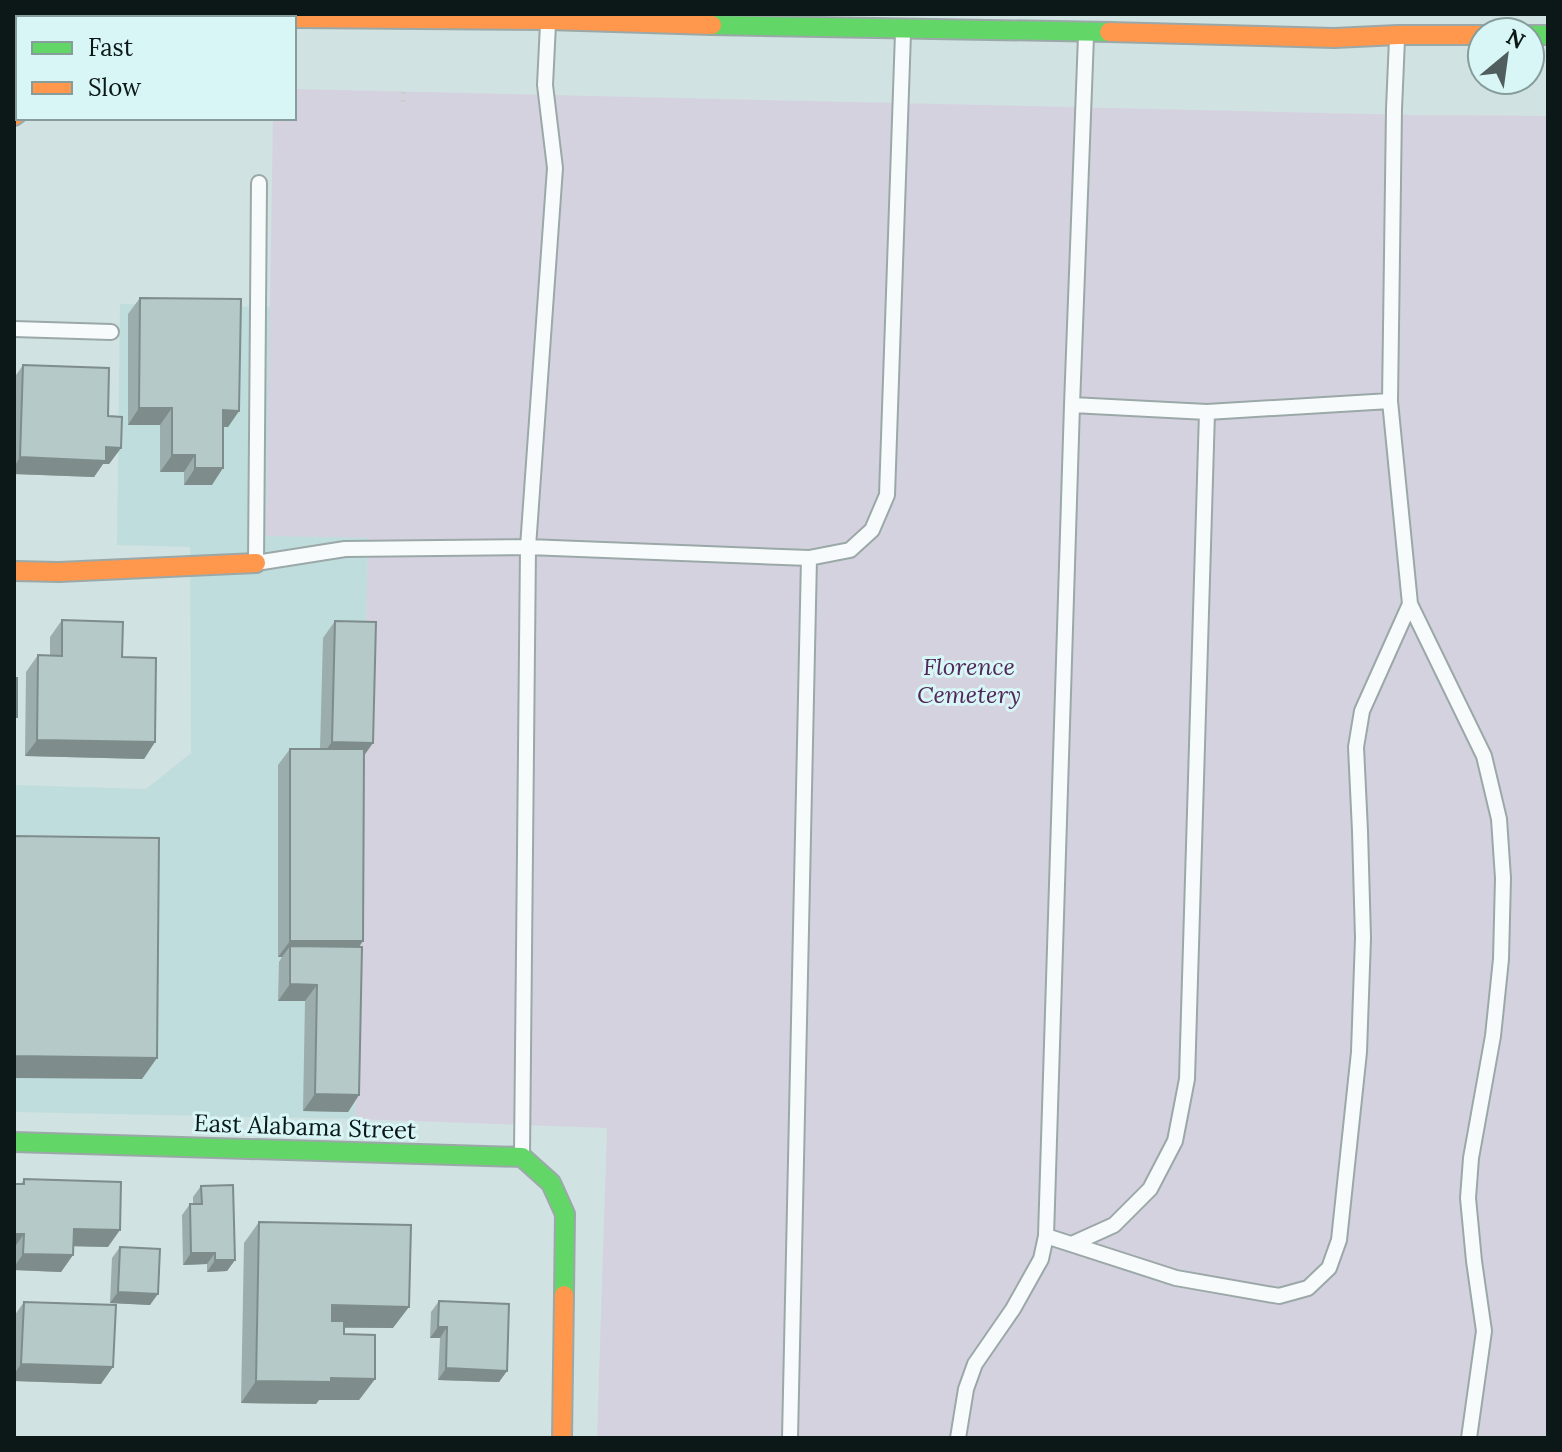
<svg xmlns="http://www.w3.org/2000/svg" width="1562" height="1452" viewBox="0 0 1562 1452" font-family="Lora,serif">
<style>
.built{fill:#bfdddc}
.green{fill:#d5d2df}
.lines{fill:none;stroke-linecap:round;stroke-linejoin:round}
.lane-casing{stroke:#9ba8a8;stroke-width:18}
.fast-casing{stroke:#9ba8a8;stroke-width:22}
.slow-casing{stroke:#9ba8a8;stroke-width:22}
.path{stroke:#c9cece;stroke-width:5;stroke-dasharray:2 6;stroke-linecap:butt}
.lane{stroke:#f8fbfb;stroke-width:14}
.fast{stroke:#63d668;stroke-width:18}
.slow{stroke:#ff974d;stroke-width:18}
.wall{fill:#9badac}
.shaded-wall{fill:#7e8d8c}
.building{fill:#b4c9c8;stroke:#7e8d8c;stroke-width:2}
.labels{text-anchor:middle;stroke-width:6;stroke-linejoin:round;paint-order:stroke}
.park-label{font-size:24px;font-style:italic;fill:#52285a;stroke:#d7f6f5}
.street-label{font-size:24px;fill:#0c1717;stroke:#d7f6f5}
</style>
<rect width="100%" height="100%" fill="#d1e2e2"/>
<path class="built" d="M120 304 271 307 266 536 368 537 355 1119 14 1112V785L146 789 191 753 190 547 117 545Z"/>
<path class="green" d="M294 89 1411 115 1548 116V1438H597L607 1128 355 1119 368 538 266 536 273 118H294Z"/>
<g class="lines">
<defs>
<path id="lane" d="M259 183 256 563 345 549 528 547 809 558 850 550 872 530 887 495 903 33
M14 329 111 332
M1072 405 1207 412 1390 401
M1410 604 1484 756 1499 819 1503 878 1501 959 1493 1036 1471 1158 1468 1198 1474 1261 1484 1331 1469 1438
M522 1154 528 547 555 168 545 85 548 24
M1046 1236 1176 1278 1279 1296 1308 1288 1329 1268 1339 1240 1359 1052 1363 938 1360 831 1356 747 1362 711 1410 604 1390 401 1394 109 1397 39
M1072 1244 1114 1225 1150 1189 1175 1141 1187 1079 1207 412
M790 1438 809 558
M958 1438 966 1389 975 1364 1013 1309 1041 1259 1046 1236 1072 405 1086 36"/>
<path id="fast" d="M712 25 1109 32
M1530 35H1548
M14 1142 522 1157 551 1183 565 1214 564 1295"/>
<path id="slow" d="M258 18H260
M294 18 548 20 712 25
M1109 32 1334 38 1398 35H1482
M14 36 18 37
M14 116 18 113
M14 571 59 572 256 563
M562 1438 564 1295"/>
</defs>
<use href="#lane" class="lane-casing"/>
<use href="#fast" class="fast-casing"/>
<use href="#slow" class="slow-casing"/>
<path class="path" d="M403 102 404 86"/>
<use href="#lane" class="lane"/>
<use href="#fast" class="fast"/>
<use href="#slow" class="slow"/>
</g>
<path class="wall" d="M140 298 239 411 228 427H223L212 485H184V472H160V425H128V314Z
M23 365 108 416 121 448 109 464H103L94 477 14 474V378Z
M62 620 122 657 155 742 144 759 25 756 26 672 38 655 50 656V637Z
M335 621 363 757V941L359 947V1095L348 1112 303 1111 305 1001H278L279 962 282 957H278V765L290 749H320L323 638Z
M24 1179 108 1247 73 1246V1255L61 1272 14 1270V1184H21Z
M201 1186 235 1260 227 1271 207 1272V1264L183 1265 182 1215 190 1204H193V1197Z
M259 1222 393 1328H344V1334L375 1379 359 1400H319L316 1404 241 1403 244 1243Z
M120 1247 150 1305 110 1303 112 1258Z
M439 1301 507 1371 499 1382 438 1380 440 1338H430L431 1312Z
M24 1302 101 1384 14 1381V1316Z"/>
<path class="shaded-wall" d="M139 408H172L160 425H128Z
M223 410 239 411 228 427H212Z
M106 447 121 448 109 464H103L94 477 14 474V467L20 457Z
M172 455H195L184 472H160Z
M195 468H223L212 485H184Z
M37 740 155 742 144 759 25 756Z
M332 742 373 743 361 760 320 758Z
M290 941H363L351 958 290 946 282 957H278Z
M290 984 317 985 305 1001H278Z
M14 1056 157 1058 142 1079 14 1078Z
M315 1094 359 1095 348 1112 303 1111Z
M74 1229 120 1230 108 1247 62 1246Z
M14 1234H24L14 1248Z
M191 1253H215L207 1264 183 1265Z
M23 1254 73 1255 61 1272 14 1270V1267Z
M215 1260H235L227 1271 207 1272Z
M118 1292 158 1294 150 1305 110 1303Z
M332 1305 409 1307 393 1328 317 1327Z
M438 1327H447L440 1338H430Z
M21 1364 113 1367 101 1384 14 1381V1374Z
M446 1368 507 1371 499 1382 438 1380Z
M331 1378 375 1379 359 1400H319L316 1404 241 1403 256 1381Z"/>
<path class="building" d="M140 298 241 299 239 411 223 410V468H195V455H172V408H139Z
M23 365 109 368 108 416 122 417 121 448 106 447V461L20 457Z
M62 620 123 622 122 657 156 658 155 742 37 740 38 655 62 656Z
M335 621 376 622 373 743 332 742Z
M14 678H17V717H14Z
M290 749H364L363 941H290Z
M14 836 159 838 157 1058 14 1056Z
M290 946 362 947 359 1095 315 1094 317 985 290 984Z
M24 1179 121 1182 120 1230 74 1229 73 1255 23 1254 24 1234H14V1184H24Z
M233 1185 235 1260H215V1253H191L190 1204H202L201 1186Z
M259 1222 411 1225 409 1307 332 1305V1321H344V1334L375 1335V1379L331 1378V1382L256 1381Z
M120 1247 160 1249 158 1294 118 1292Z
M439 1301 509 1304 507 1371 446 1368 447 1327H438Z
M24 1302 116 1305 113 1367 21 1364Z"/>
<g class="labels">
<g class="park-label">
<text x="969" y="675">Florence<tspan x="969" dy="28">Cemetery</tspan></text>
</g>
<g class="street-label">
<text transform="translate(305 1127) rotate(2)" y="8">East Alabama Street</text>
</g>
</g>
<rect width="1562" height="1452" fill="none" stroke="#0c1717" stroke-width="32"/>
<rect x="16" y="16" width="280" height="104" fill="#d7f6f5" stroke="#869d9c" stroke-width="2"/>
<rect x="32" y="42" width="40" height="12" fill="#63d668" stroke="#869d9c" stroke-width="2"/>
<text x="88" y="56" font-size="24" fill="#0c1717">Fast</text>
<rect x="32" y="82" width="40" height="12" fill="#ff974d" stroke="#869d9c" stroke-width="2"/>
<text x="88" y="96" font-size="24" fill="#0c1717">Slow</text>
<g transform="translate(1506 56) rotate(29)"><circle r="38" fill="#d7f6f5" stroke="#869d9c" stroke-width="2"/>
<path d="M0-6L14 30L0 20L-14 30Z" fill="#515e5e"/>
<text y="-12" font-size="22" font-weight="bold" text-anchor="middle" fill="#0c1717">N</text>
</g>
</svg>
